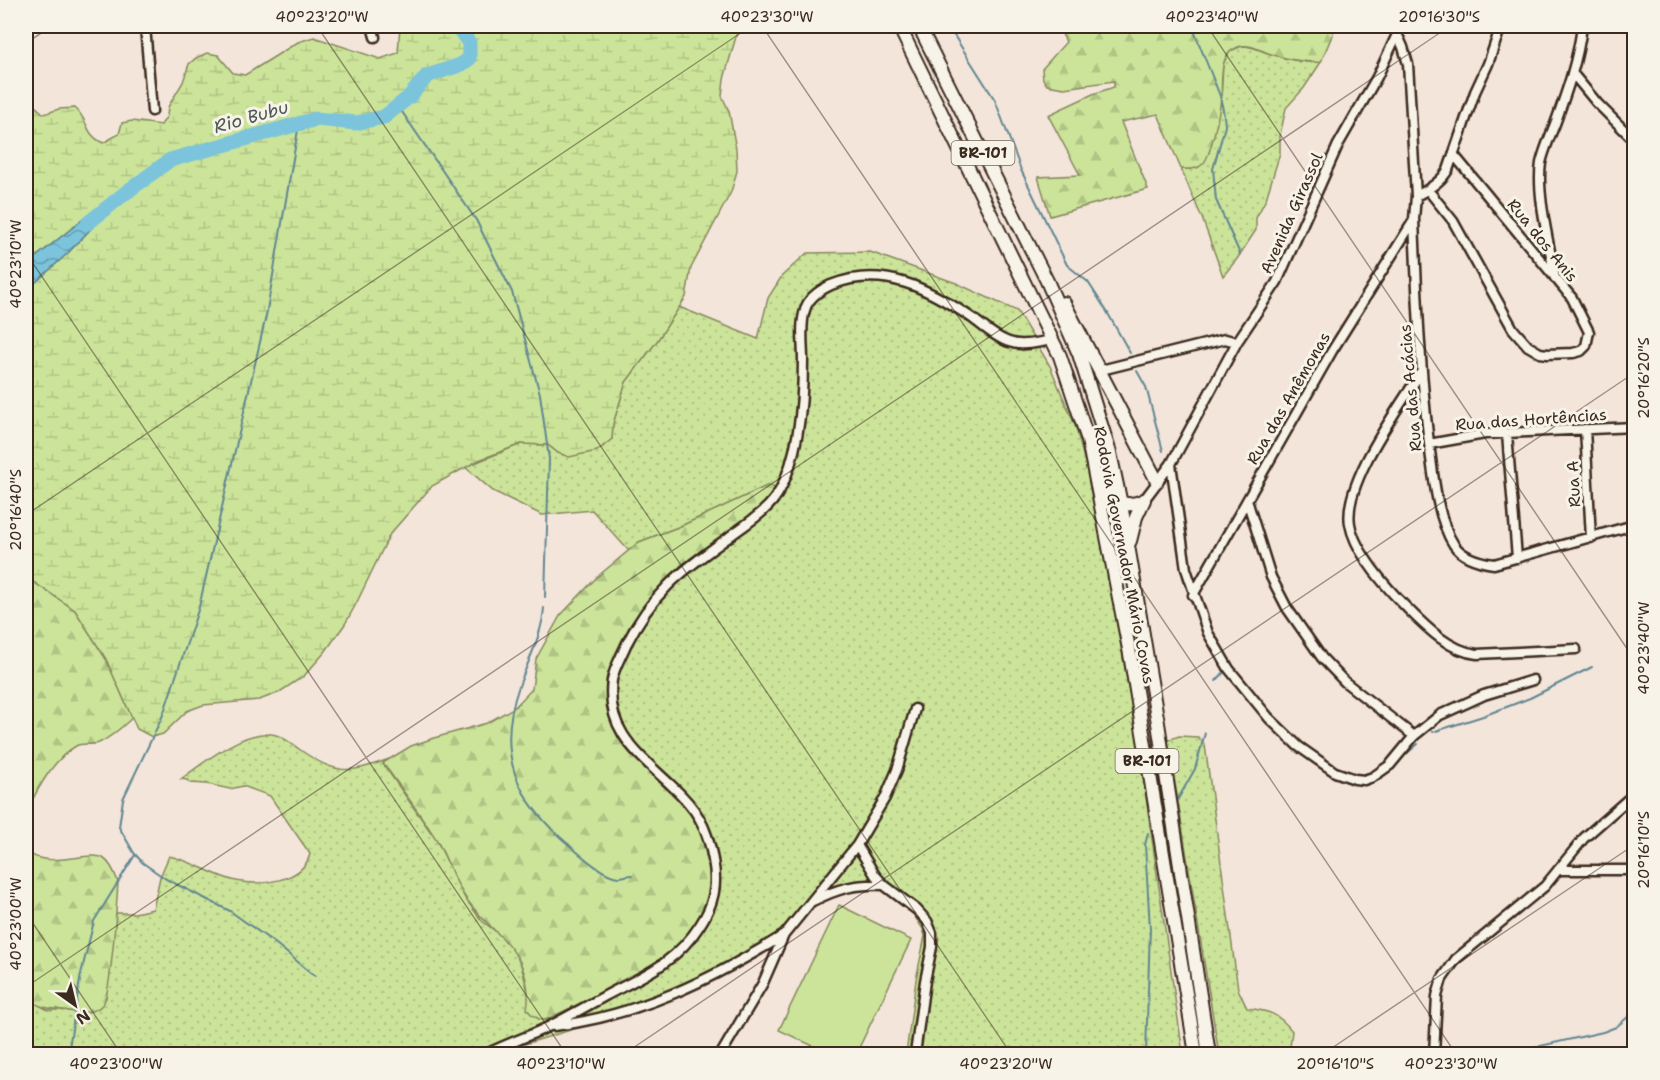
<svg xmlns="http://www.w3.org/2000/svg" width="1660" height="1080" viewBox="0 0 1660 1080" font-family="'Shantell Sans',sans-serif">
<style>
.grass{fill:url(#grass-dots);stroke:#84875c;stroke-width:1.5}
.forest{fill:url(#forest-firs);stroke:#84875c;stroke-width:1.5}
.wetland{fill:url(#wetland-marsh);stroke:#84875c;stroke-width:1.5}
.garden{fill:#cce49a;stroke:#84875c;stroke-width:1.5}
.water{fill:url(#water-waves);stroke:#618690;stroke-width:1.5}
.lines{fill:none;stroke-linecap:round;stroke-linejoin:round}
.stream{stroke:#618690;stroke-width:2}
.river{stroke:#7bc4dc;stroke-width:15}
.minor-casing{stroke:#3b2a1e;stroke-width:13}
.highway-casing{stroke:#3b2a1e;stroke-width:16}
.minor{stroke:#f7f3e8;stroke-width:8}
.highway{stroke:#f7f3e8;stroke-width:12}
.ticks{fill:none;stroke:#3b2a1e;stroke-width:1.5;stroke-opacity:0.45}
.labels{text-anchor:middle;stroke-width:6;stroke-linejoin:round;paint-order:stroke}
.shield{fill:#f7f3e8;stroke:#73665b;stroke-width:1.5}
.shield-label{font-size:15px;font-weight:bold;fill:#3b2a1e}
.street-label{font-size:16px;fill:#3b2a1e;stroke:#f7f3e8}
.water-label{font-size:18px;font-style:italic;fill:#4e5857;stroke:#f7f3e8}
.neatline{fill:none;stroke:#3b2a1e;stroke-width:2}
.ticks-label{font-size:15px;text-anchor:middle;fill:#3b2a1e}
</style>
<defs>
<pattern id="grass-dots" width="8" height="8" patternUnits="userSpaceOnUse" patternTransform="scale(1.5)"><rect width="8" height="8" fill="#cce49a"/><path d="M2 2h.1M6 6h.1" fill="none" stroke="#b0c484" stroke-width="1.8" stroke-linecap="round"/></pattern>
<pattern id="forest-firs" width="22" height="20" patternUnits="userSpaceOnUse" patternTransform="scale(1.5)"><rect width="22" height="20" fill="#cce49a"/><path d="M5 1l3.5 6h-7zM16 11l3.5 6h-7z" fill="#b0c484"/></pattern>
<pattern id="wetland-marsh" width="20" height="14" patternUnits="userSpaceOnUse" patternTransform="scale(1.5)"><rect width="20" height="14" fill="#cce49a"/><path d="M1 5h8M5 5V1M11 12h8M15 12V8" fill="none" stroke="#b0c484"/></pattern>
<pattern id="water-waves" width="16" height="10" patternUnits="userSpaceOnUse" patternTransform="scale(1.5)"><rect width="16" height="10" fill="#7bc4dc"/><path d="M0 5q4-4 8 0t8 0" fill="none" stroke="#669fb2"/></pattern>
</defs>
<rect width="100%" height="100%" fill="#f4e5db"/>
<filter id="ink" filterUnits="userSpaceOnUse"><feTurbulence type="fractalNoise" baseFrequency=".0167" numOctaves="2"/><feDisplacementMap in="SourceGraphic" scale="12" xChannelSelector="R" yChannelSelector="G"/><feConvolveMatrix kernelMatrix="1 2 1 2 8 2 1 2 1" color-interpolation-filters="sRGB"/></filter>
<g filter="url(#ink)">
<path class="grass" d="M1242 46C1254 46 1263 52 1274 55 1289 60 1306 63 1321 62L1304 88 1286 108 1280 135V153L1266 199 1256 218V230L1237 259 1223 276 1202 218 1181 169H1191L1209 152 1221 99 1223 64 1230 51Z
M870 252 956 283 1017 311 1050 366 1076 428 1094 498 1137 735 1183 1054H906L916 980 925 936 923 929 907 905 895 895 880 889 867 887H853L813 905 799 921 741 964 600 1021 515 1047 516 1054H26V998L48 1010H64L78 1013 106 998 116 913H135L153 909 160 877 169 856C193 861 213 876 236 881 260 886 303 882 310 854L270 796 243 786 230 789 207 784 190 783 187 780 181 779C202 764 243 730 271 734 281 735 291 743 299 749 335 775 349 774 389 759L383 764 437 841 465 898 482 921 503 937 513 950 521 965 530 999 539 1019 545 1020 628 981 666 785 612 715 607 697 608 678 615 657 646 603 679 568 694 559 769 485 681 526 639 542 629 551 592 510 542 515 493 491 465 467 521 444 548 445 558 453 612 439 613 424 626 382 657 341 679 307 758 339 768 298 782 276 807 253Z
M1179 736 1198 737 1205 745 1238 989 1247 1008C1269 1011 1278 1013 1292 1031L1289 1054H1219L1168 740Z"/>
<path class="forest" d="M1058 26H1336L1321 62C1305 63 1287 59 1271 54 1261 51 1252 44 1241 46 1217 52 1223 79 1221 97 1220 110 1211 156 1203 164 1197 170 1189 169 1181 169L1158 114 1121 122 1148 189 1050 216 1038 177 1080 175 1048 115 1093 94 1114 87V81L1064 88 1047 85 1043 79 1042 69 1066 42Z
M769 485 775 488 776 492 768 505 679 568 661 586 646 603 628 634 615 657 608 678 607 697 612 715 653 770 703 824 715 883 706 915 665 961 628 981 545 1020 539 1019 531 1014 527 1009C530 994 527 979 521 964 508 937 481 922 465 897 453 879 447 858 436 839 420 813 401 788 383 763L411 746 434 738 487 723 515 707 532 689 536 659 560 616 597 577 639 542 681 526Z
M26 577 75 610 106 659 132 718C122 727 112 737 99 743 92 746 83 742 76 746 54 758 37 790 26 812Z
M26 850C43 871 89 850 103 858 111 863 115 873 118 882 117 899 111 995 103 1004 92 1016 77 1012 64 1010 46 1008 41 1008 26 998Z"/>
<path class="wetland" d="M400 26H733L737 33 724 79 722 96 729 111 736 149 737 171 731 192 691 268 686 297 657 341 626 382 613 424 612 439 597 451 569 457 558 453 548 445 521 444 479 460 432 486 390 534 356 604 345 624 325 652 304 676 278 693 259 700 203 705 187 711 163 734 152 737 137 729 106 659 75 610 26 577V291L68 253 101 218 97 208 26 265V98L44 114 59 109 75 108C89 120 84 134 103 143L119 134 122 123 132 121 161 125 167 116 168 107 183 82 189 64 196 58 207 53 218 55 233 73 245 75 298 42 314 37 380 59 398 53Z"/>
<path class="garden" d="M839 905 911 940 856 1054H830L779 1030Z"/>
<path class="water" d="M97 208 103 210 101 218 68 253 26 291V265Z"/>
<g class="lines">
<path class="stream" d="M948 26 995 100 1021 170 1067 265 1088 282 1106 310 1130 353
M1192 26 1220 96 1224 115 1225 126 1213 169 1216 200 1240 254
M398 106 476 220 512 292 540 394 549 459 545 597
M299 124 266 316 199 607 163 715 123 799 119 827 134 853 143 863 166 879 230 911 276 944 315 976
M1137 371 1146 387 1163 451
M1175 522 1184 582 1199 618
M544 608C542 635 528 661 519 686 495 754 516 800 569 845 581 855 603 876 619 877 623 877 628 875 632 875
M1216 681 1226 670
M1241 690 1262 715
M1433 732 1483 716 1530 698 1592 667
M1397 762 1418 744
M1178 799 1195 769 1205 733
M68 1054 81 974 94 921 135 855
M1146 1054 1150 928 1145 845 1148 833
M1505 1054 1603 1032 1616 1027 1634 1012"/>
<path class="river" d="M88 223 124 194 170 160 316 119 356 123 384 117 409 97 427 76 460 65 469 59V43L457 26"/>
<defs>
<path id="minor" d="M145 26 152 111
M372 26 375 37
M1398 36 1403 47 1408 64 1416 196 1414 219C1417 294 1420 369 1429 443 1433 473 1437 519 1454 545 1463 558 1479 562 1494 564L1634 525
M1573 74 1597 103 1634 140
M1428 190 1453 221 1513 329 1528 346 1540 353 1547 354 1573 353 1581 351 1586 346 1589 332 1572 298 1454 155
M1416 196C1428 190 1441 182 1448 170L1475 92 1488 64 1501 26
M1555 278C1550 246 1536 194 1541 163 1544 150 1550 136 1555 124 1567 91 1578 60 1582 26
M1101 370 1225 339 1237 342
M1421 372C1399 408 1343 482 1350 524 1355 552 1386 587 1406 607 1425 626 1449 651 1477 654L1576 649
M1585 429 1591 538
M1507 434 1517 558
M1429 444 1485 434 1634 427
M1171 464 1186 569 1208 633 1229 669 1269 718 1298 746 1335 772 1355 779 1364 780 1373 777 1390 765 1414 736 1440 715 1484 695 1533 680
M1144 500 1171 464 1237 342 1277 282 1338 145 1377 77 1401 26
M1247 500 1271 577 1287 608 1322 658 1345 682 1414 736
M1193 595 1332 351 1414 220
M857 845 875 875 884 885 917 910 927 921 932 933V947L925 981 915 1054
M1558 870H1634
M813 901C839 888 854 884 884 885
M554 1026C638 1016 713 979 784 935
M486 1054C507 1044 529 1036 550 1026 569 1016 587 1006 605 996 644 975 675 964 700 925 714 904 718 885 713 860 707 825 696 808 671 785 638 754 605 730 612 680 614 668 621 657 626 645 653 591 682 571 729 537 747 523 769 511 780 490 799 454 803 401 803 360 803 345 800 325 805 310 808 298 820 290 831 285 884 264 929 289 972 318 983 326 996 338 1009 342 1022 347 1039 342 1053 340
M721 1054 763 983 784 935 857 845 885 798 897 770 915 709
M1434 1054 1437 996 1442 979 1456 959 1545 886 1584 838 1634 794"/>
<path id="highway" d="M899 26 1060 356 1088 440 1130 654 1196 1054
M919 26 1047 281 1079 354 1110 453 1121 504 1158 723 1209 1054
M1064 303 1157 481
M1102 479C1107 499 1125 511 1144 500
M1130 541 1136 517 1144 500"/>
</defs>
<use href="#minor" class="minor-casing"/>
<use href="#highway" class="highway-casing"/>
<use href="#minor" class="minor"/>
<use href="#highway" class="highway"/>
</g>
</g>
<path class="ticks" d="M317 26 1011 1054M762 26 1456 1054M1207 26 1634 659M26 43 52 26M26 253 566 1054M26 515 751 26M26 913 121 1054M26 987 1450 26M624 1054 1634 373M1323 1054 1634 845"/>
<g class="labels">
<g class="shield">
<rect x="951.5" y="141" width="63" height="24" rx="4.5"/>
<rect x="1115.5" y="749" width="63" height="24" rx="4.5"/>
</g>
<g class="shield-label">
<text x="983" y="158">BR-101</text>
<text x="1147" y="766">BR-101</text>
</g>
<g class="street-label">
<text transform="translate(1291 213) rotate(-66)" y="6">Avenida Girassol</text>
<text transform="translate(1543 240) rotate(51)" y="6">Rua dos Anis</text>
<text transform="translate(1410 388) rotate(-95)" y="6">Rua das Acácias</text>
<text transform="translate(1288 398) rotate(-60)" y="6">Rua das Anêmonas</text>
<text transform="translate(1531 419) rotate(-4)" y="6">Rua das Hortências</text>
<text transform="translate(1573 484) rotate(-93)" y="6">Rua A</text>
<text transform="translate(1125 555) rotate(79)" y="6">Rodovia Governador Mário Covas</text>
</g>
<g class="water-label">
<text transform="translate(251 117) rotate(-16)" y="6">Rio Bubu</text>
</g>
</g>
<rect width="1660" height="1080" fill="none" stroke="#f7f3e8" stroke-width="66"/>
<g transform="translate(75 1005) rotate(146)" stroke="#f7f3e8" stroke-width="4.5" paint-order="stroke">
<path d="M0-4.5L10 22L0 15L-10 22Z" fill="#3b2a1e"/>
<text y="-9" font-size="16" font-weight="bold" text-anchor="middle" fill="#3b2a1e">N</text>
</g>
<rect x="33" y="33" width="1594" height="1014" class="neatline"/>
<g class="ticks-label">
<text x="322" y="22">40°23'20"W</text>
<text x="767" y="22">40°23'30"W</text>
<text x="1212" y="22">40°23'40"W</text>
<text x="1439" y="22">20°16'30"S</text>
<text transform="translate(16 264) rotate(-90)" y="5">40°23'10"W</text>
<text transform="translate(1644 378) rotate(-90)" y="5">20°16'20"S</text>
<text transform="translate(16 510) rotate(-90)" y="5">20°16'40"S</text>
<text transform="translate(1644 648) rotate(-90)" y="5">40°23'40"W</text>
<text transform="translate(1644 850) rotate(-90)" y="5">20°16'10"S</text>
<text transform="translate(16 924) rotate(-90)" y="5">40°23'00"W</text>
<text x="116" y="1069">40°23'00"W</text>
<text x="561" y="1069">40°23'10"W</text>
<text x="1006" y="1069">40°23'20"W</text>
<text x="1335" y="1069">20°16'10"S</text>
<text x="1451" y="1069">40°23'30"W</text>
</g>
</svg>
